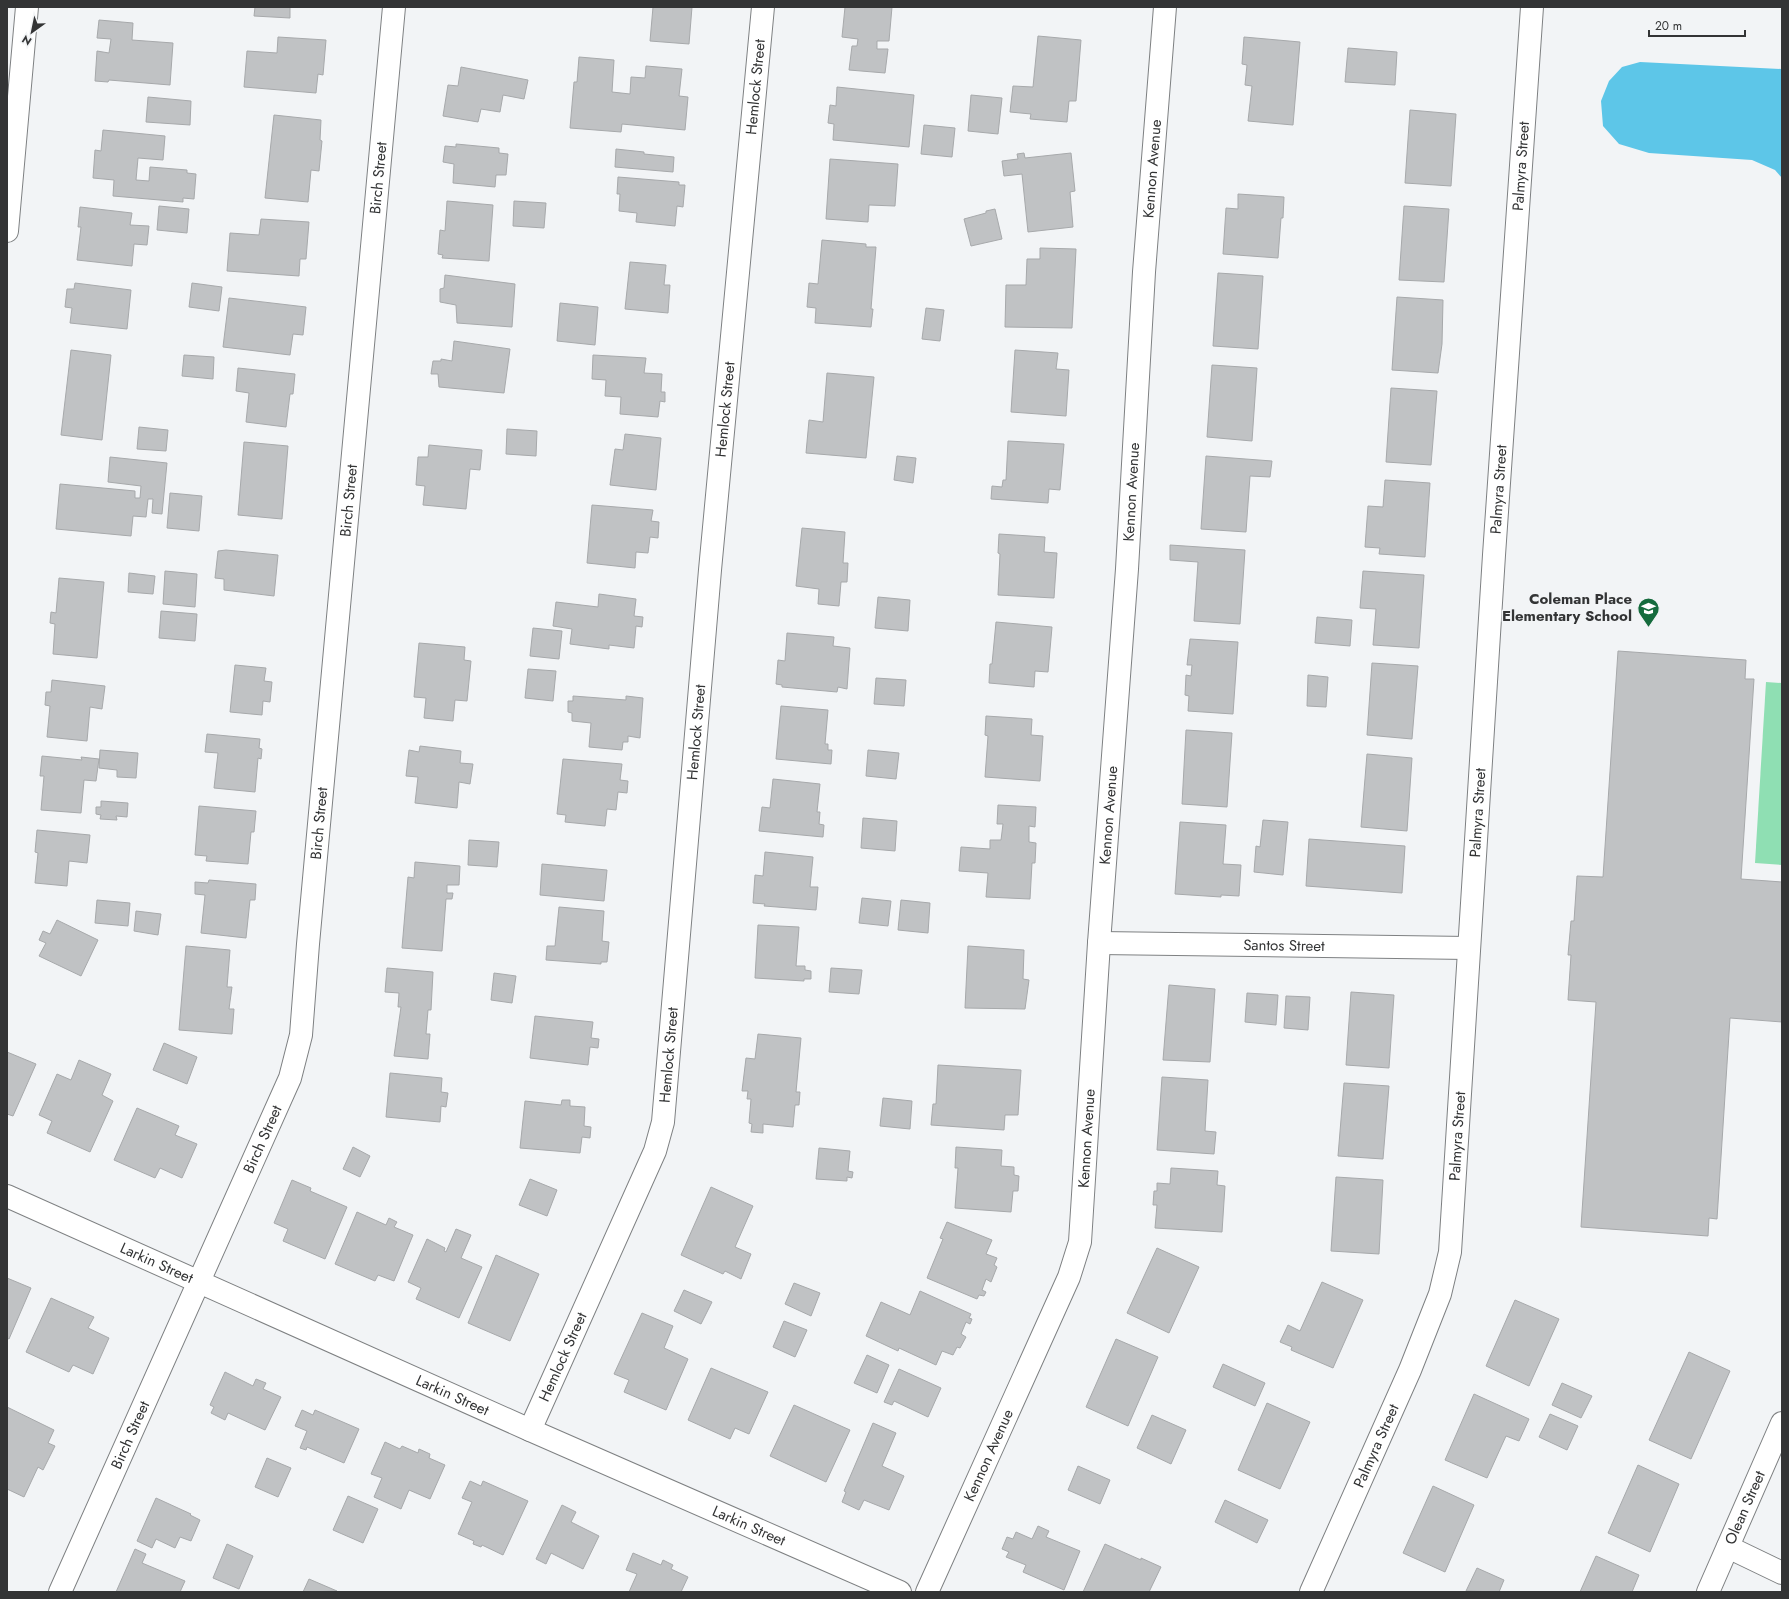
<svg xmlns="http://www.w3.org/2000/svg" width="1789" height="1599" viewBox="0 0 1789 1599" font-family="Jost,sans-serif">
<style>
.green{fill:#8fdfb3}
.water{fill:#5dc6e8}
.building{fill:#c0c2c4;stroke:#a7a9ab}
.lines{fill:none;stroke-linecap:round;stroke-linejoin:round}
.minor-casing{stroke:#7e8082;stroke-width:24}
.minor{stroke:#fff;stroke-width:22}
.labels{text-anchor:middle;stroke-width:3;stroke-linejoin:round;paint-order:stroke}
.street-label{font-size:15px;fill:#333435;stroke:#f2f4f6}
.poi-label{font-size:15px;font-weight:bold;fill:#333435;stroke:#f2f4f6;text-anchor:end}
</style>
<rect width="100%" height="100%" fill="#f2f4f6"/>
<path class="green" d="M1766 682 1782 683V865L1755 863Z"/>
<path class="water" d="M1640 62 1782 69V178L1775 170 1752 160 1649 153 1619 144 1603 126 1601 101 1609 81 1622 67Z"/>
<path class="building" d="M255 7H290V18L254 16Z
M653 7H692L689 44 650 41Z
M845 7H892L889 41H877V49H888L885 73 849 70 852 46H857L858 39 842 37Z
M99 20 133 23 132 40 173 43 170 85 109 80 108 82 95 81 97 51 109 53 111 39 97 38Z
M1038 36 1081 40 1076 101H1069L1067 122 1030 119 1031 114 1010 112 1013 86 1033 87Z
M278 37 326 40 323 75 318 74 316 93 244 87 247 51 277 53Z
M1244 37 1300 42 1293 125 1248 121 1252 86 1245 85 1247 65 1242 64Z
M1348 48 1397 52 1395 85 1345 82Z
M579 57 614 60 612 92 630 94 631 77 645 78 646 66 682 69 679 96 688 97 685 130 622 124 621 132 570 128 574 82H577Z
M461 67 528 80 524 99 503 95 500 112 481 109 478 122 443 116 448 85 458 86Z
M837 87 914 95 909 147 833 140 834 124 828 123 830 105 836 106Z
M971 95 1002 98 998 134 968 131Z
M148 97 191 101 190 125 146 122Z
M1410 110 1456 114 1451 186 1405 183Z
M274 115 321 120 320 140 322 141 319 171 311 170 308 202 265 198Z
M924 125 955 128 952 157 921 154Z
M103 130 165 136 163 160 138 158 136 180 149 181 150 167 187 170V173L196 174 194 199 183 198V202L113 196 114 180 93 178 95 150 101 151Z
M456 144 499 148V153L508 154 506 175H496L495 187 453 183 454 164 443 162 445 146 456 147Z
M616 149 644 152V154L674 157 673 172 615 167Z
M1024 153 1025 158 1071 153 1075 191 1070 192 1073 227 1028 232 1022 174 1004 176 1002 161 1018 159 1017 154Z
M830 159 898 164 895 206 869 205 868 222 826 219Z
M618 177 679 182V185H685L683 207 677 206 675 226 636 222 637 213 619 211 620 194H617Z
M1238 194 1284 197 1283 218H1281L1278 258 1223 254 1226 208 1238 209Z
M447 201 493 205 489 261 442 258 443 255 438 254 440 230 445 231Z
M514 201 546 203 544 228 513 226Z
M159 206 189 209 187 233 157 230Z
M1404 206 1449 209 1444 282 1399 280Z
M80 207 132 213 130 225 149 226 147 245 134 244 132 266 77 260 81 227H78Z
M995 209 1002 239 971 246 964 219 986 213V211Z
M261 219 309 222 306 259H300L299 276 227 271 230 233 259 235Z
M822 240 866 244V247H876L871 309H873L871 327 815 323 816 308 807 307 809 283 818 284Z
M1040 248 1076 249 1072 328 1005 327 1006 285H1026L1027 259H1040Z
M630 262 666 265 664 285H670L668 313 625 309Z
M1218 273 1263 276 1258 349 1213 346Z
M445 275 515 284 512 327 457 323 456 305 440 302V289L444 288Z
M75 283 131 290 127 329 70 323 72 308 65 307 67 289H74Z
M192 283 222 287 219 311 189 307Z
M1397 297 1443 300 1442 344 1438 373 1392 370Z
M229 298 306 307 303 335 293 334 290 355 223 347Z
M560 303 598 307 595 345 557 341Z
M926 308 944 310 940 341 922 339Z
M454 341 510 349 504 393 439 387 438 374H431L433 361H441V359L452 361Z
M71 350 111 355 102 440 61 435Z
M1015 350 1058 353 1056 369 1069 370 1066 416 1011 412Z
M184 355 214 357 213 379 182 376Z
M593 355 646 358 644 373 662 374 661 392H665V402L660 401 658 417 620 414 621 397 605 396 606 380 592 379Z
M1212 365 1257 368 1252 441 1207 437Z
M238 368 295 374 293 394H290L286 427 246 422 249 393 236 391Z
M827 373 874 377 866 458 806 453 809 420 823 422Z
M1391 388 1437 391 1431 465 1386 462Z
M139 427 168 430 166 451 137 449Z
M507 429 537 431 536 456 506 454Z
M625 434 661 438 656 490 610 485 615 449 623 450Z
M1008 441 1064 444 1060 490 1049 489 1048 503 991 499 992 486 1002 487 1003 480H1006Z
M244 442 288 446 282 519 238 515Z
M429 445 482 450 480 470 470 469 466 509 423 505 425 486 416 485 418 457H428Z
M897 456 916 458 913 483 894 480Z
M1206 456 1272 461 1270 477 1250 476 1246 532 1201 529Z
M110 457 167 463 162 514 152 513 153 499H148L146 517 133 516 131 536 56 529 60 484 135 491V498H140L141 486 108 482Z
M1385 480 1430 483 1425 557 1379 554 1380 548 1365 547 1368 506 1383 507Z
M170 493 202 496 199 531 167 528Z
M592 505 653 510 651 521 659 522 658 538 650 537 648 553 636 552 635 568 587 563Z
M802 528 845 532 843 563H848L847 582H841L839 606 818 604 819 589 796 586Z
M999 534 1045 537 1044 552 1057 553 1054 598 998 595 1000 554 998 553Z
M1170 545 1245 550 1240 624 1194 621 1198 562 1170 560Z
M226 550 278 555 274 596 224 590V579L215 578 218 551Z
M165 571 197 574 195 607 163 604Z
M1363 571 1424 575 1419 648 1373 645 1376 609 1360 608Z
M129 573 155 576 153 594 128 592Z
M59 578 104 582 97 658 53 654 55 624 50 623 51 612 56 613Z
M599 594 636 599 634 616 643 617 642 627 636 626 634 648 609 645V649L570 644 572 629 553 626 556 602 598 607Z
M878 597 910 600 908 631 875 628Z
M161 611 197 614 195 641 159 638Z
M1317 617 1352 620 1350 646 1315 643Z
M996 622 1052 627 1048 672 1035 671 1034 687 989 683 990 664H992Z
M533 628 562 631 559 659 530 656Z
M787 633 834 637 833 646 850 648 847 689 838 687 837 692 782 687V685L776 684 778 660 785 661Z
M1190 639 1238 642 1233 714 1188 711 1189 696 1185 695 1186 675 1191 676 1192 665H1187Z
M419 643 465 647 464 660 471 661 467 701 455 700 453 721 424 718 426 698 414 697Z
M1618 651 1746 660 1745 679H1754L1741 879 1782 882V1022L1730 1018 1717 1219 1709 1218 1708 1236 1581 1227 1596 1002 1568 1000 1571 955H1568L1571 921H1574L1577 876 1603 877Z
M1372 663 1418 666 1412 739 1367 735Z
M235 665 266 668 264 681 272 682 270 702 263 701 262 715 230 712Z
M528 669 556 671 553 701 525 698Z
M1308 675 1328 677 1326 707 1307 706Z
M876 678 906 680 904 706 874 704Z
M52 680 105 686 102 709 90 707 87 741 47 737 50 706 45 705 46 692H51Z
M573 696 626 700V696L643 698 640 738 628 736V742H623L622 750 589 747 591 723 572 721V713L568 712V701H573Z
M781 706 828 710 825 744H828V750H832L831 764 776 759Z
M986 716 1032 719 1031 735 1043 736 1040 781 985 777 988 736 985 735Z
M1186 730 1232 733 1227 807 1182 804Z
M207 734 260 739 259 748 262 749 261 759 258 758 255 792 214 788 218 753 205 752Z
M420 746 461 751 460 763 473 764 470 784 459 782 457 808 415 803 418 777 406 776 409 750 419 752Z
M100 750 138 753 136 778 117 777V770L99 768Z
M868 750 899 753 896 779 866 776Z
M1367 754 1412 758 1407 831 1361 827Z
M42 756 82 760 81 757 99 759 96 781 84 780 81 813 41 810 44 776H40Z
M563 759 622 764 620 780 628 781 627 793 618 792 616 810 607 809 605 826 565 822 566 815 557 814Z
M773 779 820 784 817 812H820L819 824 824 825 823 837 759 831 762 807 770 808Z
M101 801 128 803 127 817 116 816 117 820 100 819 101 815 96 814V807H101Z
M998 805 1036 807 1035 827 1029 826V842L1036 843 1035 863H1032L1030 899 986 897 988 873 959 871 961 847 990 849V840H1001L1003 824H997Z
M199 806 256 811 254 832H251L248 864 206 861 207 856 195 855Z
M863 818 897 821 895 851 861 848Z
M1263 820 1288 822 1283 875 1254 872 1256 846 1260 847Z
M1180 822 1226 825 1223 864 1241 865 1239 896 1221 895V897L1175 894Z
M37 830 90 835 87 863 69 861 67 886 35 883 38 853 35 852Z
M1309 839 1405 846 1402 893 1306 886Z
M469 840 499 842 497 867 468 865Z
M765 852 813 857 810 887H818L816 910 764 906 765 904 753 903 755 875 763 876Z
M415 862 460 866 459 885H447V893H453L452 899H446L442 951 402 948 408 877 414 878Z
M542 864 607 870 604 901 540 895Z
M209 880 256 884 255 900H250L246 938 201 933 205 895 195 894V882L208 883Z
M862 898 891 901 888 926 859 923Z
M97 900 130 903 128 926 95 923Z
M901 900 930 903 928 933 898 930Z
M559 907 604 911 602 941 609 942 607 962H601V964L546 960 547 946H555Z
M136 911 161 914 158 935 134 931Z
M57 920 98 940 81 976 39 956 46 943 39 940 43 931 50 934Z
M758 925 799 927 796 966H805V970L811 971V979H804V981L755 978Z
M186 946 230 950 227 987H232L229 1009H234L232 1034 179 1030Z
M968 946 1024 950 1023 979 1029 980 1025 1009 965 1008Z
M387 968 433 972 431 1010H428L426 1034H430L428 1059 394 1056 401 1007H398L399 993 385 992Z
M831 968 862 970 859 994 829 992Z
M494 973 516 976 512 1003 491 1000Z
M1169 985 1215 989 1210 1062 1163 1060Z
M1351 992 1394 995 1389 1068 1346 1065Z
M1247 993 1278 995 1276 1025 1245 1022Z
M1286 996 1310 997 1308 1030 1284 1028Z
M535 1016 593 1022 591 1038 599 1039 598 1048 590 1047 588 1065 530 1058Z
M758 1034 801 1038 796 1092H800L799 1105H795L793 1127 763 1124V1133L751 1132 752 1124 749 1123 751 1099H747L748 1091H742L746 1058 755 1059Z
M164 1043 197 1057 187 1084 153 1070Z
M7 1052 36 1064 13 1116 7 1114Z
M79 1060 111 1074 102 1095 113 1101 90 1152 47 1133 52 1121 39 1115 57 1074 71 1080Z
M938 1065 1021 1070 1018 1115H1005L1004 1130 931 1125 933 1104H936Z
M390 1073 442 1078 441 1092 448 1093 446 1107 441 1106 440 1122 386 1117Z
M1162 1077 1208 1080 1205 1131 1216 1132 1214 1154 1157 1150Z
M1344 1083 1389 1086 1383 1159 1338 1156Z
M883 1098 912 1101 910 1129 880 1126Z
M562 1100H570V1106L585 1107 584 1126 591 1127 590 1138 582 1137 580 1153 520 1148 525 1101 561 1105Z
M137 1108 179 1126 175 1135 197 1144 182 1178 160 1168 155 1178 114 1160Z
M353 1147 370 1156 360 1177 343 1169Z
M956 1147 1002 1150 1001 1166 1014 1167V1175L1019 1176 1018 1191H1013L1011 1212 955 1208 958 1168H955Z
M819 1148 850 1151 848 1171 853 1172 852 1178 847 1177V1181L816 1179Z
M1171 1168 1218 1171 1217 1185 1225 1186 1222 1232 1155 1228 1157 1205H1153L1154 1191H1157V1183L1170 1184Z
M1336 1177 1383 1180 1379 1254 1331 1251Z
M530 1179 557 1190 547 1216 519 1205Z
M292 1180 311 1188 310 1191 347 1207 325 1259 283 1241 288 1229 274 1223Z
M711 1187 753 1206 735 1247 751 1254 741 1279 725 1271 723 1274 681 1255Z
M357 1212 386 1225 389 1218 397 1222 394 1227 413 1235 394 1281 378 1275 375 1281 335 1264Z
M947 1222 992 1240 986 1254 997 1258 994 1265 997 1267 991 1282 986 1279 982 1290 986 1292 984 1296 979 1295 977 1299 927 1278 943 1239 940 1238Z
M456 1229 471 1235 461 1258 482 1267 459 1318 416 1299 421 1288 408 1282 427 1239 445 1248 444 1251 446 1252Z
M1157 1248 1199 1267 1169 1333 1127 1313Z
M496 1255 539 1274 510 1341 468 1323Z
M7 1278 31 1288 9 1339 7 1338Z
M1322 1282 1363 1300 1333 1368 1291 1350 1292 1347 1280 1342 1288 1325 1300 1331Z
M794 1283 820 1293 811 1316 785 1304Z
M684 1290 712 1302 701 1324 674 1311Z
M920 1291 971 1314 969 1318 972 1319 970 1324 966 1322 961 1334 966 1337 960 1348 957 1347 953 1355 942 1351 936 1365 899 1348 898 1351 866 1336 881 1302 910 1315Z
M51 1298 94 1317 88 1328 109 1338 93 1374 73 1365 69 1372 26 1352Z
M1515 1300 1559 1319 1529 1386 1486 1366Z
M642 1313 673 1326 664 1348 688 1359 666 1410 624 1392 629 1380 614 1374Z
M784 1321 807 1330 795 1357 773 1347Z
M1116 1339 1158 1357 1128 1426 1086 1407Z
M1689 1352 1730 1371 1691 1459 1649 1440Z
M867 1355 889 1365 877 1393 854 1383Z
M1223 1364 1265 1383 1255 1406 1213 1387Z
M711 1368 768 1392 749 1434 735 1428 730 1439 688 1420Z
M899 1369 941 1388 928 1417 894 1401 892 1405 884 1402Z
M225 1372 253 1386 256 1379 266 1383 263 1389 281 1397 265 1430 228 1413 225 1420 211 1413 214 1407 210 1405Z
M1562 1383 1592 1396 1581 1418 1552 1405Z
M1474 1394 1529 1419 1519 1441 1506 1436 1487 1478 1445 1460Z
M1267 1403 1310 1422 1280 1489 1238 1470Z
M794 1405 850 1430 826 1482 770 1456Z
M7 1407 54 1430 48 1443 55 1446 43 1470 38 1467 24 1497 7 1489Z
M302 1410 313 1415 315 1410 359 1429 344 1463 307 1447 306 1450 300 1448 307 1431 295 1426Z
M1550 1414 1578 1426 1567 1450 1539 1437Z
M1152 1415 1186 1430 1171 1464 1137 1448Z
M873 1423 896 1433 882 1466 904 1476 889 1510 864 1500 859 1510 842 1502 846 1492 844 1491Z
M385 1442 400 1449 402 1446 418 1453 419 1449 430 1454 429 1458 445 1465 430 1499 409 1490 401 1509 374 1497 382 1478 371 1474Z
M267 1458 291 1468 278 1497 255 1487Z
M1638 1465 1679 1484 1650 1552 1608 1533Z
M1078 1466 1110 1480 1100 1504 1068 1490Z
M470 1481 481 1486 483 1481 528 1501 503 1555 482 1545 481 1547 473 1544 474 1541 458 1534 472 1502 462 1498Z
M1433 1486 1474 1505 1445 1572 1403 1553Z
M348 1496 378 1509 363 1543 333 1530Z
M156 1498 191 1514 190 1515 200 1520 191 1541 180 1537 175 1548 156 1539 152 1548 137 1541Z
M1225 1500 1268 1520 1257 1543 1215 1522Z
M562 1505 576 1512 571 1522 599 1536 583 1569 551 1553 546 1564 536 1559Z
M1038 1526 1049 1531 1046 1537 1080 1551 1064 1590 1023 1572 1026 1565 1006 1557 1009 1552 1002 1549 1007 1537 1013 1539 1016 1532 1032 1539Z
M227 1544 253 1556 239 1589 213 1578Z
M1105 1544 1141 1560V1558L1161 1567 1149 1592H1083Z
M135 1549 146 1554 142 1563 185 1581 180 1592H116Z
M633 1553 661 1565 663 1560 673 1565 671 1569 688 1577 681 1592H629L637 1574 626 1570Z
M1596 1556 1639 1575 1632 1592H1580Z
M1477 1568 1504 1580 1499 1592 1466 1591Z
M309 1579 337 1591 303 1592Z"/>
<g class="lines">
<defs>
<g id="minor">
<path d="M7 231 27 7"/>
<path id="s1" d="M1099 943 1468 948"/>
<path id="s2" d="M7 1196 530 1430 900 1592"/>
<path id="s3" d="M530 1430 655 1151 663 1122 710 570 763 7"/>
<path d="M1728 1547 1782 1573"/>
<path id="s4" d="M60 1592 290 1078 301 1035 308 944 394 7"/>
<path id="s5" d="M927 1592 1069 1277 1080 1242 1099 943 1127 569 1144 272 1165 7"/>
<path id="s6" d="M1311 1592 1410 1370 1440 1294 1450 1252 1494 555 1532 7"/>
<path id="s7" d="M1708 1592 1782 1423"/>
</g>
</defs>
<use href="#minor" class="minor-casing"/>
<use href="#minor" class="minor"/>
</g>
<defs>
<symbol id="school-pin" viewBox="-11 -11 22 30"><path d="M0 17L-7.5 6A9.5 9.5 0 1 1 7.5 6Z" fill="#156b3d" stroke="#f2f4f6"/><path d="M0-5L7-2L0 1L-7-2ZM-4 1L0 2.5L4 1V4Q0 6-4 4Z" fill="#fff"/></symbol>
</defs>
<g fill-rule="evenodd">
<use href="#school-pin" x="1636" y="596" width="25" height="34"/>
</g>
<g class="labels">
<g class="street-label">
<text dy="5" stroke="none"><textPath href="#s3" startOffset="1375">Hemlock Street</textPath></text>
<text dy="5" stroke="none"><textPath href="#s6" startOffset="1456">Palmyra Street</textPath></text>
<text dy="5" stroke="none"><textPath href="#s5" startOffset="1458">Kennon Avenue</textPath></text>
<text dy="5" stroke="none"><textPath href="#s4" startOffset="1468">Birch Street</textPath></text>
<text dy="5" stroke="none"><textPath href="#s3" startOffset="1051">Hemlock Street</textPath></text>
<text dy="5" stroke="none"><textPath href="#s6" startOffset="1132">Palmyra Street</textPath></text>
<text dy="5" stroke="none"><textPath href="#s5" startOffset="1134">Kennon Avenue</textPath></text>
<text dy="5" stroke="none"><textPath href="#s4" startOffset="1144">Birch Street</textPath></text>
<text dy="5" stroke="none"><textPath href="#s3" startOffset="727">Hemlock Street</textPath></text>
<text dy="5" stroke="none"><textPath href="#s6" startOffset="808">Palmyra Street</textPath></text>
<text dy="5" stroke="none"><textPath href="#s5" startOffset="810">Kennon Avenue</textPath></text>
<text dy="5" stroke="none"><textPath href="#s4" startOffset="820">Birch Street</textPath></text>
<text dy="5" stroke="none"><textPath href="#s1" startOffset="185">Santos Street</textPath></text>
<text dy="5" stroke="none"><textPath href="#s3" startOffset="403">Hemlock Street</textPath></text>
<text dy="5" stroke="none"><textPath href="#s6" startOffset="484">Palmyra Street</textPath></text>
<text dy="5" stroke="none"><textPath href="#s5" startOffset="486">Kennon Avenue</textPath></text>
<text dy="5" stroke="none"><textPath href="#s4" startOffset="496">Birch Street</textPath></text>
<text dy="5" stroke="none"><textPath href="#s2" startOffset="164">Larkin Street</textPath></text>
<text dy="5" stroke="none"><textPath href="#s3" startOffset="80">Hemlock Street</textPath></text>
<text dy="5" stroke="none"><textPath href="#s2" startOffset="488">Larkin Street</textPath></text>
<text dy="5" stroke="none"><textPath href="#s4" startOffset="172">Birch Street</textPath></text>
<text dy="5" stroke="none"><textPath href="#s6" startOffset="160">Palmyra Street</textPath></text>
<text dy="5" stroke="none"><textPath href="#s5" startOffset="150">Kennon Avenue</textPath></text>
<text dy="5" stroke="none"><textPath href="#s7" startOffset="92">Olean Street</textPath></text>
<text dy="5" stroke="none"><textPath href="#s2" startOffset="812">Larkin Street</textPath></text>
</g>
<g class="poi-label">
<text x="1632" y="604">Coleman Place<tspan x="1632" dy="17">Elementary School</tspan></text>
</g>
</g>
<rect width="1789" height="1599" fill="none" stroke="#333435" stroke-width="16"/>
<g transform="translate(32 32) rotate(213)" stroke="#f2f4f6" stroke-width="3" paint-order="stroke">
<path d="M0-3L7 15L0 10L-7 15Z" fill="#333435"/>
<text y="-6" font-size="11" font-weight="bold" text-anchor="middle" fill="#333435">N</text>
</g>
<path d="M1649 30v6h96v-6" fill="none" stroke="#333435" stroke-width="2"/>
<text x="1655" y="30" font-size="12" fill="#333435" stroke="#f2f4f6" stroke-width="3" paint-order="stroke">20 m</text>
</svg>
